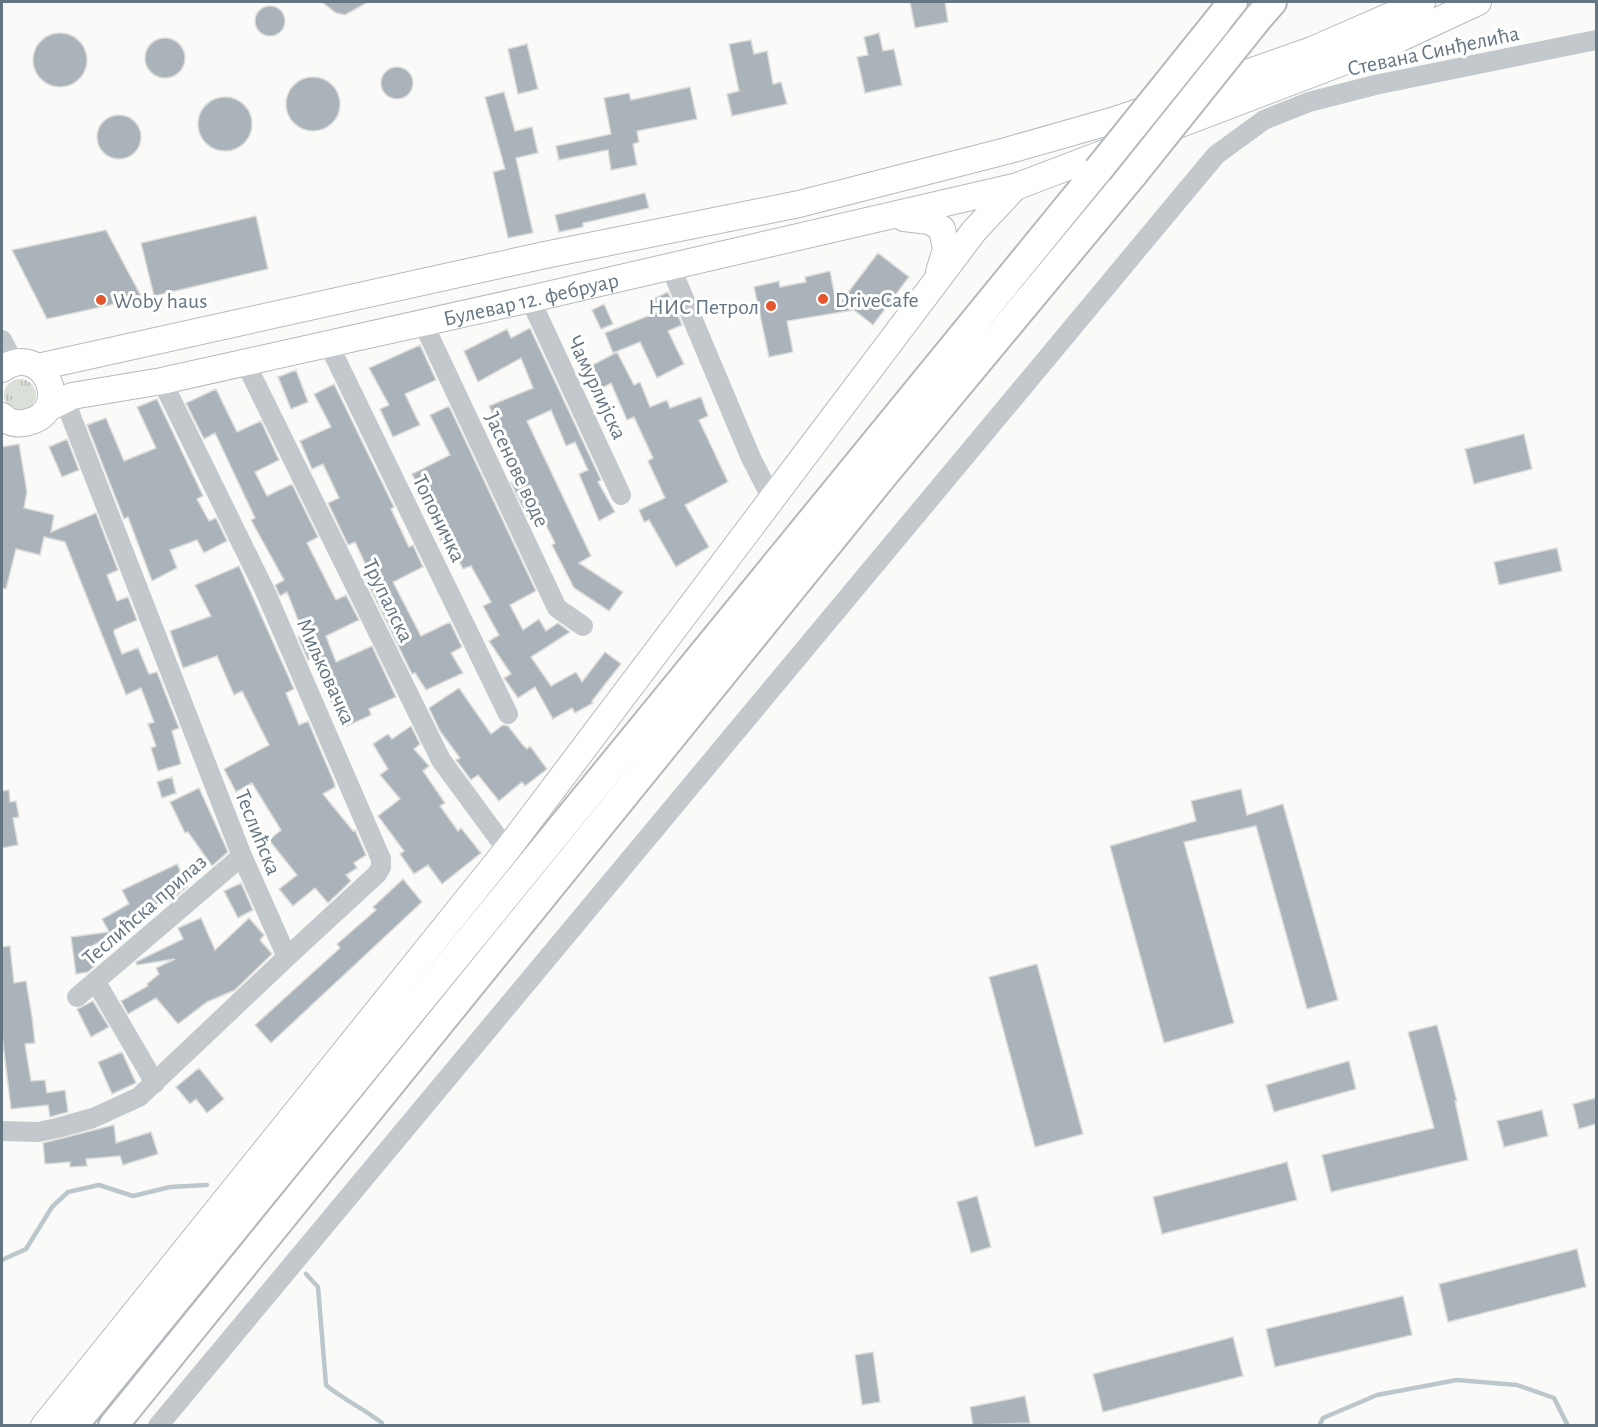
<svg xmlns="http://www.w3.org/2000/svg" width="1598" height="1427" viewBox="0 0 1598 1427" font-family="'Alegreya Sans',sans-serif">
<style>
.grass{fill:url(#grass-tufts)}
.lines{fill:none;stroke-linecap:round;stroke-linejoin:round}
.stream{stroke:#bbc7cb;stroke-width:4.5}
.building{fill:#aab3b9;stroke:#dcdcda;stroke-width:1.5}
.major-casing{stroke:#b5babe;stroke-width:28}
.highway-casing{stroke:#b4b9bd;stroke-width:32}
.minor{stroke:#c3c8cc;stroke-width:20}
.major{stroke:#fff;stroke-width:26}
.highway{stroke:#fff;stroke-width:28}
.highway-bridge-casing{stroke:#b4b9bd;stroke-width:32;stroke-linecap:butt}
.highway-bridge{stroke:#fff;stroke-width:28}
.poi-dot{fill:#e4572e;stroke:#fff;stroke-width:2}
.labels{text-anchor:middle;stroke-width:6;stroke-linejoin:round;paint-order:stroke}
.street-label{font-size:22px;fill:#657683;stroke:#fff}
.poi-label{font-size:22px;fill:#657683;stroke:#fff;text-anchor:start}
</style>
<defs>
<pattern id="grass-tufts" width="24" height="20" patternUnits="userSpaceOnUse" patternTransform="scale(1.5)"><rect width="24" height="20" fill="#dadfd7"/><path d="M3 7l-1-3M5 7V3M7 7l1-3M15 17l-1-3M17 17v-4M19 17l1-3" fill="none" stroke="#b4b9b4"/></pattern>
</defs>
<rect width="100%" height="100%" fill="#fafaf8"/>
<path class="grass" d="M4 395a16 16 0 1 1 32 0a16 16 0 1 1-32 0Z"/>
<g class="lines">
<path class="stream" d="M2 1260 26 1249 52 1207 68 1192 99 1185 133 1196 170 1187 207 1185
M306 1274 318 1287 326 1385C344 1400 364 1409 382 1423V1426
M1319 1426 1323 1418 1377 1395 1457 1380 1517 1385 1554 1398 1568 1426"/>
</g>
<path class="building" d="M322 2H368L345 15 336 13Z
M910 2H945L948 22 915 28Z
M255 21a15 15 0 1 1 30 0a15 15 0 1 1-30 0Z
M33 60a27 27 0 1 1 54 0a27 27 0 1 1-54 0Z
M879 33 883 51 894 49 902 85 865 93 857 57 868 55 864 37Z
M145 58a20 20 0 1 1 40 0a20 20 0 1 1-40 0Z
M751 40 754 54 767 51 773 84 781 82 787 104 732 116 727 94 739 91 729 44Z
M527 44 538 89 518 94 508 49Z
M381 83a16 16 0 1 1 32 0a16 16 0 1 1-32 0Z
M286 104a27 27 0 1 1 54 0a27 27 0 1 1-54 0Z
M690 87 697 119 637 131 639 142 633 144 637 165 611 170 608 150 559 160 556 146 611 134 604 98 629 93 631 100Z
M504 92 515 131 532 127 538 153 516 158 533 233 508 238 493 172 505 169 485 97Z
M198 124a27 27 0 1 1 54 0a27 27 0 1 1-54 0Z
M97 137a22 22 0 1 1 44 0a22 22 0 1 1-44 0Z
M645 193 649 208 583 223V227L559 232 555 215Z
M256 216 268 269 154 296 141 243Z
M106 230 142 298 47 319 12 250Z
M878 253 909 277 873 325 854 310 787 321 793 352 769 357 754 287 779 281 780 287 806 282 805 277 830 271 837 307Z
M668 292 682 325 668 331 684 364 657 378 640 342 613 353 605 333 658 312 653 299Z
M604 304 613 324 601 329 592 310Z
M530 328 601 480 598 482 615 512 599 521 579 474 588 470 575 442 566 446 551 410 527 421 591 556 579 563 623 592 609 611 574 588 552 545 555 543 538 510 527 516 511 483 519 479 517 476 520 475 489 406 533 388 521 358 478 382 464 351 507 329 511 338Z
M420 345 436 380 405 394 420 425 393 437 380 409 389 405 369 368Z
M617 352 634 385 640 382 650 407 667 400 670 408 701 397 708 416 699 420 728 482 685 505 709 547 676 567 649 520 644 522 639 510 665 498 648 461 653 458 634 417 627 420 611 383 599 390 587 368Z
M296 370 308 402 291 409 278 377Z
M334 384 394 507 391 509 409 547 413 545 423 567 393 582 421 636 450 622 462 647 451 653 463 673 426 690 415 673 412 674 368 584 364 575 369 572 355 542 348 545 328 503 339 498 323 464 312 469 300 441 331 427 314 394Z
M216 389 237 432 261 421 279 460 255 472 267 496 292 484 318 537 307 543 336 600 346 595 359 620 326 636 336 662 372 646 396 697 369 709 371 715 343 728 329 697 333 695 317 657 308 660 298 637 304 635 287 592 280 596 275 585 284 580 251 520 255 518 215 433 204 439 186 403Z
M157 399 203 496 197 499 209 521 216 518 227 541 204 553 197 540 170 550 177 568 152 581 128 517 124 519 87 425 106 418 124 461 156 448 137 407Z
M449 406 536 591 510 605 523 630 539 619 546 631 558 623 570 632 531 657 551 686 576 672 582 682 605 652 621 664 592 701 593 703 575 713 572 708 553 719 535 687 518 698 504 678 511 674 489 641 499 635 483 606 491 602 471 566 463 569 447 538 441 541 435 529 445 524 431 494 424 497 412 474 450 455 430 415Z
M1524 434 1532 469 1474 484 1465 449Z
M67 439 79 470 62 477 49 447Z
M19 444 27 492 24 508 54 515 51 532 96 513 118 570 107 575 117 601 128 597 137 620 114 630V633L122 654 138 648 149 674 157 672 179 728 172 731 181 764 158 771 151 748 156 746 148 724 154 722 141 688 126 695 65 542 44 537 40 555 16 549 6 589 2 588V447Z
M1557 548 1562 571 1499 585 1494 562Z
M239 566 294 689 286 693 299 725 308 721 334 782 335 787 323 794 353 831 355 830 366 855 354 863 357 868 346 875 351 881 328 903 315 888 293 906 279 889 297 875 269 840 281 830 252 783 236 792 224 769 269 745 242 691 234 695 217 656 183 668 170 631 211 616 195 585Z
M459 688 491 734 503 725 508 726 522 744 527 749 530 746 547 769 525 786 522 782 499 801 478 775 471 780 456 760 460 758 440 731 429 708Z
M411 726 420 744 414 749 429 766 423 771 445 803 440 806 458 831 461 828 481 853 442 884 428 865 414 874 400 854 404 851 378 816 400 799 380 775 388 769 373 744 388 734 392 739Z
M172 777 176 793 162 798 157 782Z
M199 788 228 852 212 866 188 832 185 833 170 802Z
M1241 789 1247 815 1283 804 1338 1000 1307 1009 1256 826 1184 842 1234 1023 1164 1043 1110 846 1196 821 1191 801Z
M9 790 10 802 16 801 19 817 13 818 18 845 2 848V791Z
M177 864 188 886 170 902 168 900 127 921 130 926 88 948 96 965 88 972 76 974 71 937 109 932 102 919 129 904 122 890Z
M403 879 422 902 271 1043 255 1025 340 948 337 944 376 910 373 907Z
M241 883 253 910 238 918 224 891Z
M201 918 215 950 249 918 264 935 260 940 272 954 235 990 207 1002 178 1024 156 998 128 1014 121 1001 148 986 147 984 159 974 156 968 175 959 137 965 136 962 183 939 178 928Z
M10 946 14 983 26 981 32 1017 35 1043 25 1044 31 1081 45 1080 47 1093 65 1090 68 1112 50 1117 48 1105 11 1109 2 1035V947Z
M1037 964 1083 1134 1035 1147 989 977Z
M93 1001 109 1027 91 1037 77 1009Z
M1437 1025 1457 1101H1455L1468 1160 1331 1192 1322 1155 1434 1128 1408 1032Z
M122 1052 136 1083 112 1094 98 1062Z
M1349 1061 1356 1089 1274 1112 1266 1085Z
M199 1068 224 1099 207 1113 196 1099 190 1104 176 1087Z
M1596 1098V1124L1579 1129 1573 1104Z
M1542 1110 1548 1136 1504 1147 1497 1121Z
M114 1125 116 1143 151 1132 158 1154 123 1165 120 1156 86 1159 87 1166 70 1167V1162L45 1164 43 1143Z
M1287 1162 1297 1200 1162 1234 1153 1197Z
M977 1196 991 1247 971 1253 957 1202Z
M1577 1249 1586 1287 1448 1322 1439 1284Z
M1403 1296 1412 1335 1275 1367 1266 1329Z
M1233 1337 1243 1376 1103 1412 1093 1374Z
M873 1352 880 1402 862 1405 855 1355Z
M1025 1396 1030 1423 973 1425 970 1407Z"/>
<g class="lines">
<defs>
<g id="major">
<path d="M1196 91 1312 50 1422 2"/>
<path d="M904 218 930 221 942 229 946 249 939 272"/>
<path d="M38 367 545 255 799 204 1006 151 1115 120 1153 107"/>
<path d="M2 369C44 340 74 411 28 422 18 425 9 423 2 416"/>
<path id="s1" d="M48 408 72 396 162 381 530 299 1014 187"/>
<path d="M44 1426 507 850 974 231 1015 187 1377 49 1478 2"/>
</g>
<path id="highway" d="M1258 18 1272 2
M1217 22 1233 2
M73 1426 1098 170
M113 1426 882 477 1134 173"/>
</defs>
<use href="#major" class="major-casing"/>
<use href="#highway" class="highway-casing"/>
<path class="minor" d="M671 268 751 458 771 497
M530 299 621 495
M423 323 557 608 583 626
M2 340 14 363
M328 343 508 714
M245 362 441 760 507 850
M162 381 265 591 381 859V867L377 874 287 957
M96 982 155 1083
M77 997 242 856
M2 1131 38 1132 57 1128 93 1118 139 1097 287 957 242 856 70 414 67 399
M158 1426 1216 155 1264 120 1309 102 1375 85 1596 40"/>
<use href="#major" class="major"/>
<use href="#highway" class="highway"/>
<defs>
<path id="highway-bridge" d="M1098 170 1217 22
M1134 173 1258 18"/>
</defs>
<use href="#highway-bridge" class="highway-bridge-casing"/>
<use href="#highway-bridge" class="highway-bridge"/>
</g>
<g class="poi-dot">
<circle cx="823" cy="299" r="6"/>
<circle cx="101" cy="300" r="6"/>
<circle cx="771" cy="306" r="6"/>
</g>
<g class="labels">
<g class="street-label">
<text transform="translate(1433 50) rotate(-12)" y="8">Стевана Синђелића</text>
<text dy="8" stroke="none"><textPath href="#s1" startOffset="496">Булевар 12. фебруар</textPath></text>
<text transform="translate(598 387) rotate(65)" y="8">Чамурлијска</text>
<text transform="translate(518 469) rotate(65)" y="8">Јасенове воде</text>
<text transform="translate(440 518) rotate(64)" y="8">Топоничка</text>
<text transform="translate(389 600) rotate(64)" y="8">Трупалска</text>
<text transform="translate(327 671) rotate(66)" y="8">Миљковачка</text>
<text transform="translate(259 832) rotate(68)" y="8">Теслићска</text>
<text transform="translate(144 909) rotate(-41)" y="8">Теслићска прилаз</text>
</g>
<g class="poi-label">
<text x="835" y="307">DriveCafe</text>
<text x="113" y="308">Woby haus</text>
<text x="759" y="314" text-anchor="end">НИС Петрол</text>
</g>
</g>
<rect width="1598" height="1427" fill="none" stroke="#657683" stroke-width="6"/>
</svg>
